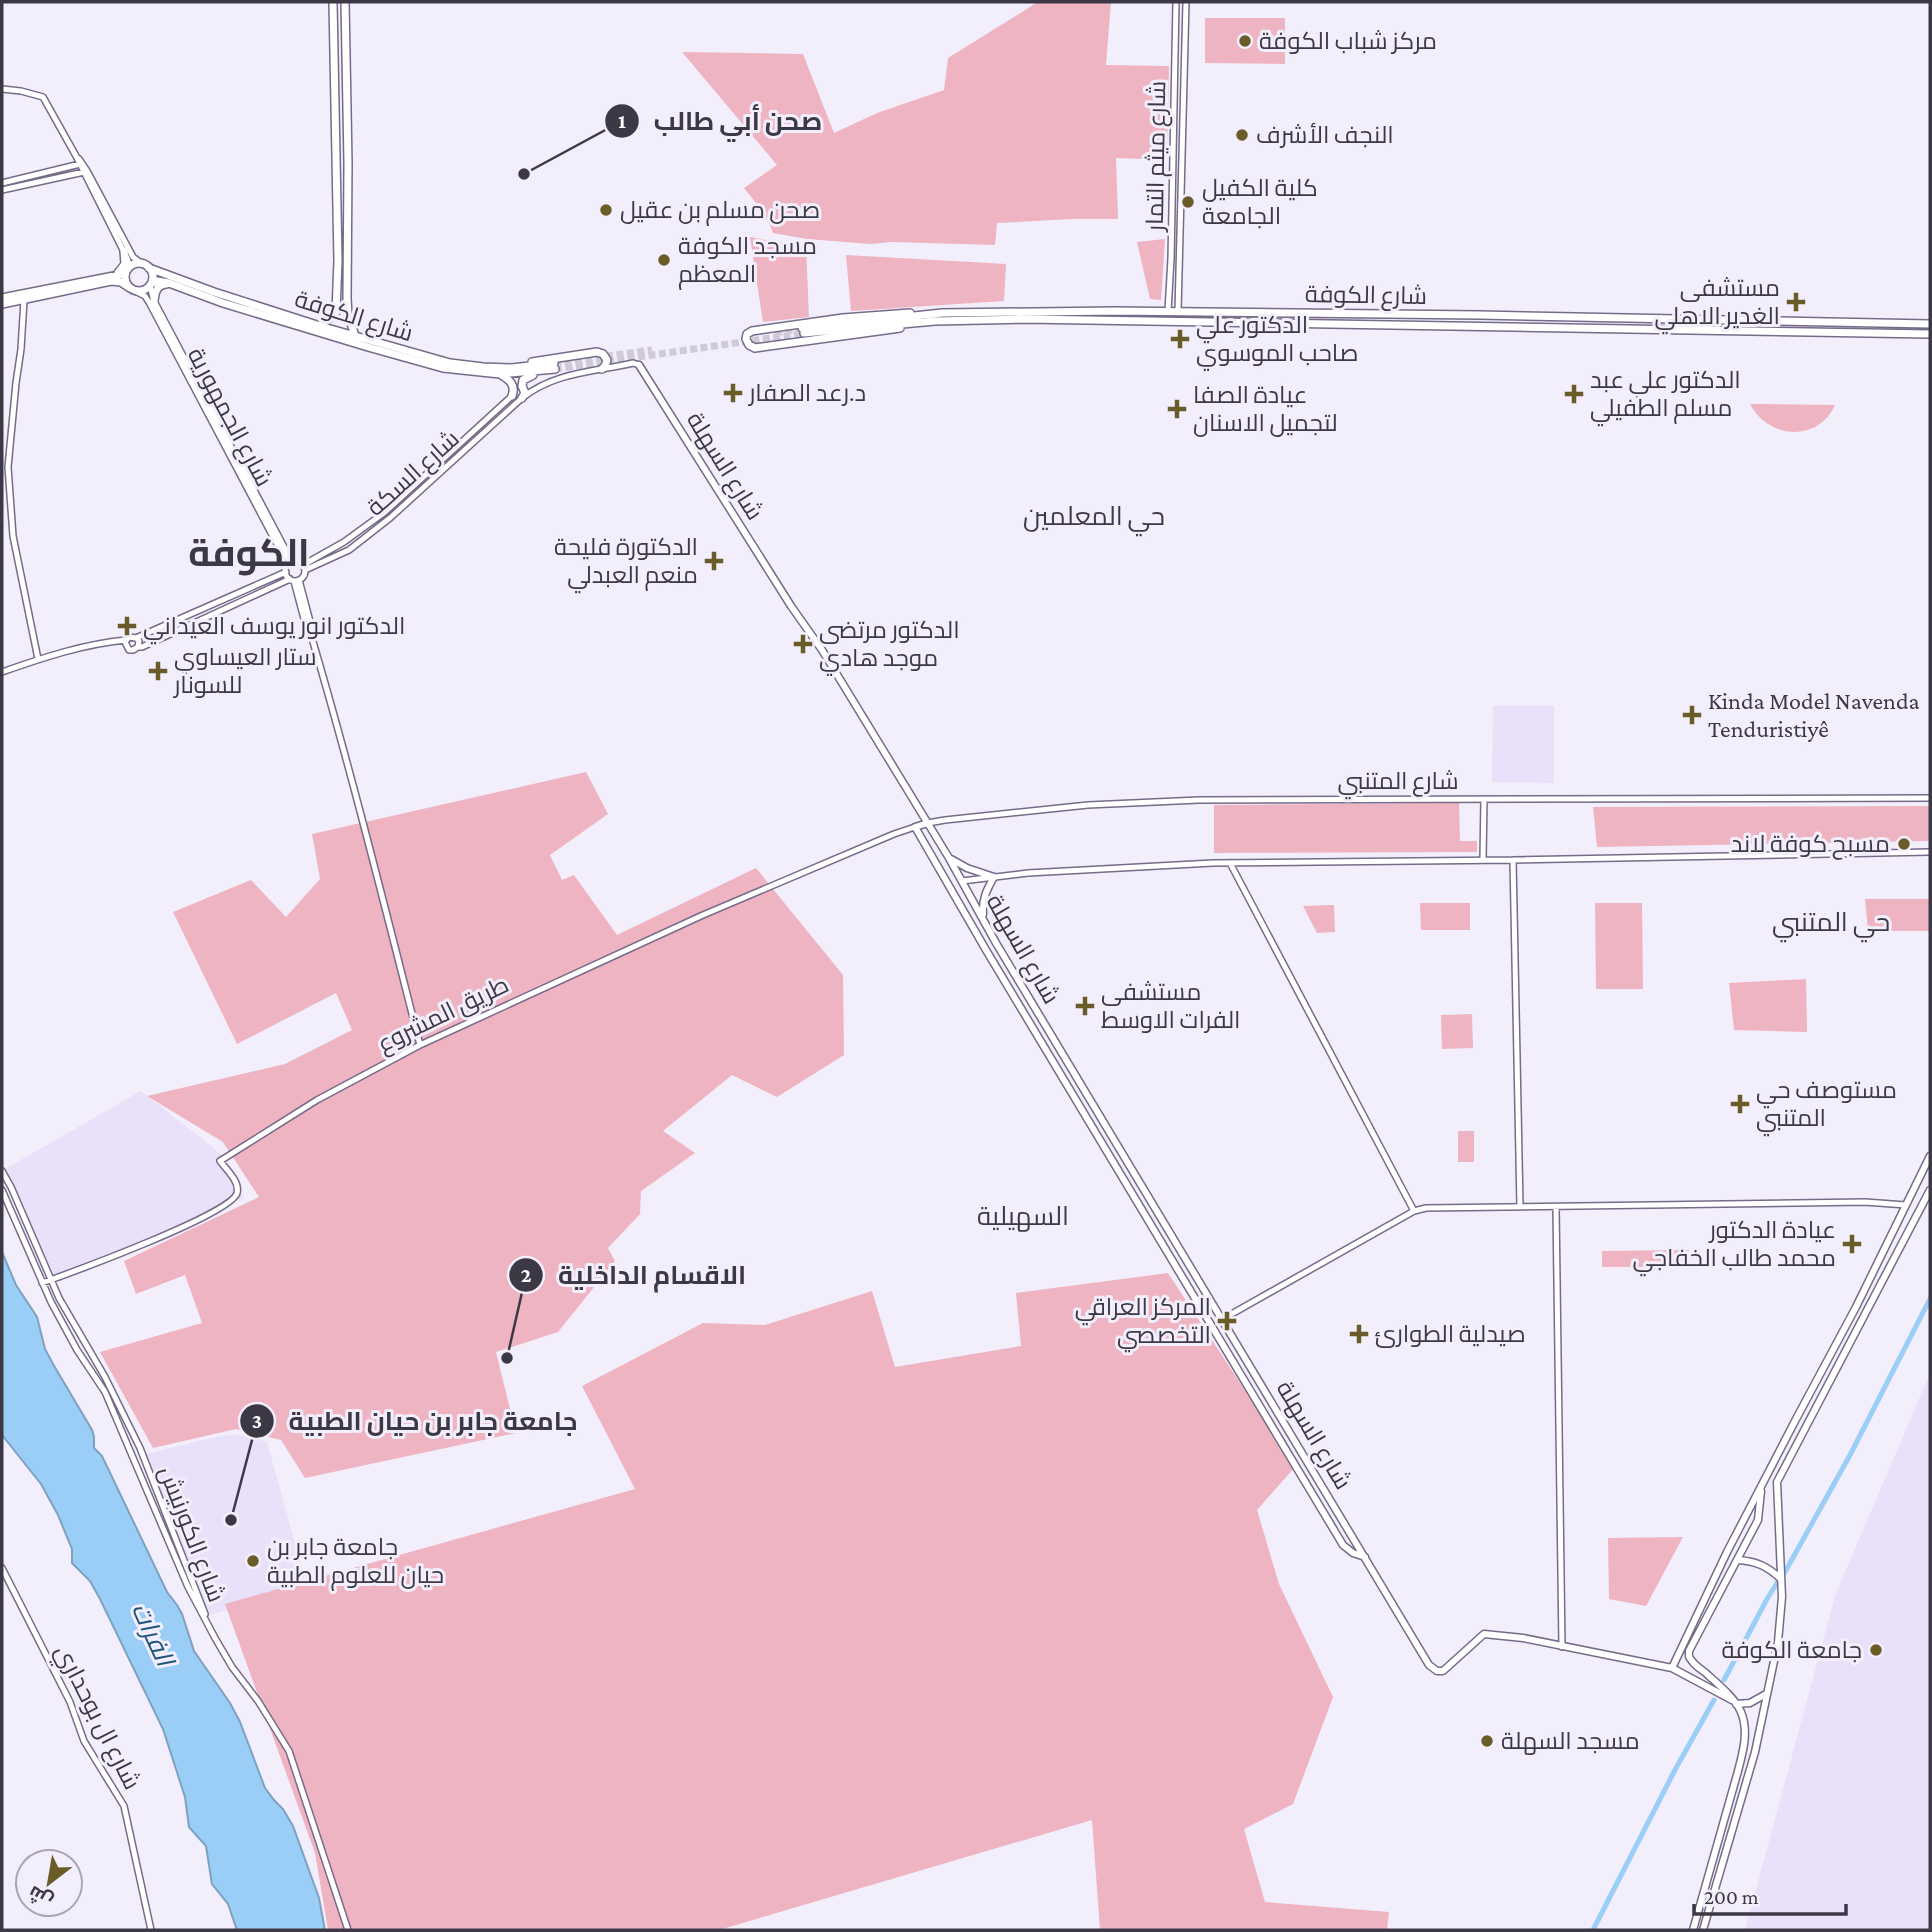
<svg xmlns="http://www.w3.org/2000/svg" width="1932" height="1932" viewBox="0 0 1932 1932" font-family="'Crimson Pro',Cairo,serif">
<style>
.built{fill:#e9e1f9}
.green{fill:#efb4c2}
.water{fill:#9acef6;stroke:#7ea1c1;stroke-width:2}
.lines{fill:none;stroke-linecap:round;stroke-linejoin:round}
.canal{stroke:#9acef6;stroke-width:5}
.trunk-tunnel{stroke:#cfcad7;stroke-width:7;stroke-dasharray:7 3.5;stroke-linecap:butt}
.tertiary-casing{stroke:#766b89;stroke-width:8}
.secondary-casing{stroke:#766b89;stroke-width:9}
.primary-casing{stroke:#766b89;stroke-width:10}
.trunk-casing{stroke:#766b89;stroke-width:10}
.tertiary{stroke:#fff;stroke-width:5}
.secondary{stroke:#fff;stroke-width:6}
.primary{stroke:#fff;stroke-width:7}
.trunk{stroke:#fff;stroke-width:7}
.poi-dot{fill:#6a5c29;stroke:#f3eefb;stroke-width:2.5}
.labels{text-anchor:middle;stroke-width:6;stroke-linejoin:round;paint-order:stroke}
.poi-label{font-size:24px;fill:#3d3845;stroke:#f3eefb;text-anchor:start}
.street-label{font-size:24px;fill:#3d3845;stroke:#f3eefb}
.neighbourhood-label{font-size:26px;fill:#3d3845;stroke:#f3eefb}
.water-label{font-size:26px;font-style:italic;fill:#1c567c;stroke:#f3eefb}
.town-label{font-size:38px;font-weight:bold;fill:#3d3845;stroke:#f3eefb}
.leader{fill:none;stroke:#3d3845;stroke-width:2.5}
.callout-dot{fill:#3d3845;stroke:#f3eefb;stroke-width:2.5}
.mark-label{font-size:21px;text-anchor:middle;font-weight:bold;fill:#fff}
.callout-label{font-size:26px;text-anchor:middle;font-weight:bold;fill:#3d3845;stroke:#f3eefb;stroke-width:6;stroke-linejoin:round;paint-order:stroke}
</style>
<rect width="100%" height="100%" fill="#f3eefb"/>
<path class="built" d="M1493 706H1554V783L1492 782Z
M141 1091 221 1154 244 1198 58 1282 5 1169Z
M1930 1373V1930H1745L1836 1593Z
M236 1434 267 1442 307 1586 210 1615 146 1454 207 1439Z"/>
<path class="green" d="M1038 2H1111L1106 65 1169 66 1167 160 1116 158 1118 219H1073L997 223 995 245 892 242 870 244 807 239 773 233C768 216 755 202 744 188L777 165 682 52 803 54 834 133 877 113 944 90 948 58Z
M1205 18H1285V64L1205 63Z
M750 237 806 247 809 317 763 322Z
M1165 239 1161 300 1150 299 1137 242Z
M846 255 1006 264 1004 301 851 311Z
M1750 404 1835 405C1818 443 1768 439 1750 404Z
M586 772 608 814 550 855 562 880 574 875 617 935 756 868 843 975 844 1055 777 1097 732 1075 663 1131 695 1153 641 1191 640 1214 608 1248 615 1261 558 1332 496 1352 516 1433 305 1478 281 1440 236 1429 153 1448 100 1352 202 1323 185 1275 136 1294 124 1261 259 1197 223 1142 147 1096 285 1064 352 1030 336 993 237 1044 173 912 251 880 286 917 320 879 312 834Z
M1459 803 1460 841H1477V852L1214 853V805Z
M1930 806V841L1597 847 1593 807Z
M1865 899H1930V931H1868Z
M1420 903H1470V930H1421Z
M1642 903 1643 989H1596L1595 903Z
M1334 905 1335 932 1317 933 1303 906Z
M1806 979 1807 1032 1734 1030 1729 983Z
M1472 1014 1473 1048 1442 1049 1441 1015Z
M1458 1131H1474V1162H1458Z
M1689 1250V1267H1602V1251Z
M1168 1273 1295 1467 1257 1510 1279 1584 1333 1697 1293 1804 1244 1829 1265 1902 1389 1912 1387 1930H1100L1092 1820 719 1930H328L315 1853 225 1604 635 1489 582 1386 703 1323 765 1325 872 1291 895 1367 1021 1346 1016 1293Z
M1683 1537 1646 1606 1609 1599 1608 1538Z"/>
<path class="water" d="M2 1252 16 1285 37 1317 45 1349 53 1364 92 1430 94 1437V1448L102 1456 167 1592 177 1605 182 1614 194 1651 230 1703 240 1722 265 1788 274 1800 283 1809 293 1826 319 1898 325 1930H237L228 1904 212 1884 206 1846 189 1827 185 1797 163 1729 100 1599 90 1581 72 1563V1549L58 1515 41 1484 2 1435Z"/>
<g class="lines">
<path class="canal" d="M1785 1572 1850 1455 1930 1299
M1724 1680 1767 1599 1777 1583
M1593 1930 1676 1768 1714 1700"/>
<path class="trunk-tunnel" d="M775 333 802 328
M554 363 652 350
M555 369 804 333"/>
<defs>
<path id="tertiary" d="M2 89 21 91 43 97 76 156 127 258 129 264 128 269
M79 159 87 171 133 257 141 263
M2 183 80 164
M2 190 84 172
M150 286 154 301 292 562
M135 291 145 296 150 304 288 565
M24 300 21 349 16 383 8 467 13 536 38 659
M1168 311 1171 259 1176 2
M1178 311 1186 2
M285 571a10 10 0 1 1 20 0a10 10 0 1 1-20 0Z
M303 565 344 542 385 512 512 396
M305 570 349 550 390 518 522 398C555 372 593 372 633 363L639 365
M299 580 312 629 311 635
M294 581 307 630 311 635C351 770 385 908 420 1045
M136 638 139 641 138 647 133 650H129L125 642 129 637 136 638 286 572
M138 647H142L290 579
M2 672C42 658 83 644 126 640
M928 823 945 820 1088 805 1199 800 1930 798
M1483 859 1484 799
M1513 860 1520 1206
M1230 863 1414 1211
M962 881 1028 873 1213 863 1513 860 1930 852
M2 1171 11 1187 59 1298 105 1377 140 1448 205 1614
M2 1190 51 1302 77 1350 105 1392 188 1587 215 1638 232 1667 258 1701 289 1751 348 1930
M1556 1208 1562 1647
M42 1283C70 1273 232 1214 237 1193 240 1182 227 1170 220 1161L317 1100 420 1045 703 915 894 834 915 827
M1221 1320 1414 1211 1426 1208 1865 1202 1906 1205
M2 1568 70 1702 84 1741 124 1806 151 1930"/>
<path id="secondary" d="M639 365 791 606 822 650 949 858 996 943 1429 1665 1437 1671H1443L1484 1634 1523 1638 1672 1668
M928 823 915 827 986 950 1343 1545 1353 1553 1365 1557
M951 859 967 868 994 877C987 889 982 899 983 914
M1737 1560C1756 1561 1767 1566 1781 1579
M1732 1700 1672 1668 1727 1552 1795 1421 1856 1307 1930 1156
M1736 1704 1750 1703 1766 1694
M1693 1930 1738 1771C1743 1752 1749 1731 1741 1712 1735 1698 1719 1685 1708 1675 1703 1670 1696 1667 1692 1661 1688 1656 1689 1657 1689 1651L1758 1520 1761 1491
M1703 1930 1755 1752 1778 1642 1782 1597 1777 1482 1930 1190"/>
<path id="primary" d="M333 2 338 260 336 312
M345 2 348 163 347 299 348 314 355 336
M320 326 336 312"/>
<path id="trunk" d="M125 277a14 14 0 1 1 28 0a14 14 0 1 1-28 0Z
M149 268 214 292 320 326 450 363 483 367 512 368 554 363
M118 273 125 264 124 251
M152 283 157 281 169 283 223 303 368 347 443 368 500 374 555 369
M2 298 119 275 127 270
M154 301C155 293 156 285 166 284
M2 304 111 281 121 282 130 288
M802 328 942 313 1114 311 1480 315 1930 324
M900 328 755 348 749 345 746 339 747 334 752 331 843 318 910 313
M804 333 935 321 1025 319 1930 334
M532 362 597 352 603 354 607 360 605 366 602 369
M500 374C510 380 516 385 512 396
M522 398 525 393 522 386 523 380 533 375"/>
</defs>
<use href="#tertiary" class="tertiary-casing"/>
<use href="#secondary" class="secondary-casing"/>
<use href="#primary" class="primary-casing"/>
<use href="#trunk" class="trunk-casing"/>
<use href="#tertiary" class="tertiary"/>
<use href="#secondary" class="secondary"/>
<use href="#primary" class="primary"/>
<use href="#trunk" class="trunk"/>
</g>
<g class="poi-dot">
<circle cx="1245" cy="41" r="7"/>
<circle cx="1242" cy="135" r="7"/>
<circle cx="1188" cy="202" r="7"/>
<circle cx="606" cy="210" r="7"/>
<circle cx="664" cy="260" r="7"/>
<path d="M1792.5 291.5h7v7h7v7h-7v7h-7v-7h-7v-7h7z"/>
<path d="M1176.5 328.5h7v7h7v7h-7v7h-7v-7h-7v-7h7z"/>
<path d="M729.5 382.5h7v7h7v7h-7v7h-7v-7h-7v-7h7z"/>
<path d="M1570.5 383.5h7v7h7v7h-7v7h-7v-7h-7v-7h7z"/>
<path d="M1173.5 398.5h7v7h7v7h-7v7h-7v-7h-7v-7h7z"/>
<path d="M710.5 550.5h7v7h7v7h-7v7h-7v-7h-7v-7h7z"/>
<path d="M123.5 615.5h7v7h7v7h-7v7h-7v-7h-7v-7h7z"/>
<path d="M799.5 633.5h7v7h7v7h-7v7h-7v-7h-7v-7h7z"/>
<path d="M154.5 660.5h7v7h7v7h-7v7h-7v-7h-7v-7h7z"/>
<path d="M1688.5 704.5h7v7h7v7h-7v7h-7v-7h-7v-7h7z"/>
<circle cx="1904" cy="844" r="7"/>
<path d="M1081.5 995.5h7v7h7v7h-7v7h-7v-7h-7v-7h7z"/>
<path d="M1736.5 1093.5h7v7h7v7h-7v7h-7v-7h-7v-7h7z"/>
<path d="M1848.5 1233.5h7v7h7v7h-7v7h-7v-7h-7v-7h7z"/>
<path d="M1223.5 1310.5h7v7h7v7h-7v7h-7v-7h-7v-7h7z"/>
<path d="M1355.5 1323.5h7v7h7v7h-7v7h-7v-7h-7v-7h7z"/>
<circle cx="253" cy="1561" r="7"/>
<circle cx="1876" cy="1650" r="7"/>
<circle cx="1487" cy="1741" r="7"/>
</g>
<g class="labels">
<g class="poi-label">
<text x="1259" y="49">مركز شباب الكوفة</text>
<text x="1256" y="143">النجف الأشرف</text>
<text x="1202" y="196">كلية الكفيل<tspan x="1202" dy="28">الجامعة</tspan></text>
<text x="620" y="218">صحن مسلم بن عقيل</text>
<text x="678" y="254">مسجد الكوفة<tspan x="678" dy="28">المعظم</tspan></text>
<text x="1780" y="296" text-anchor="end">مستشفى<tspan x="1780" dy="28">الغدير الاهلي</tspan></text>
<text x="1196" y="333">الدكتور علي<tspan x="1196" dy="28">صاحب الموسوي</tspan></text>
<text x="1590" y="388">الدكتور علي عبد<tspan x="1590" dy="28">مسلم الطفيلي</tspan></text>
<text x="749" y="401">د.رعد الصفار</text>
<text x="1193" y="403">عيادة الصفا<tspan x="1193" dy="28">لتجميل الاسنان</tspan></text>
<text x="698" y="555" text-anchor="end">الدكتورة فليحة<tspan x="698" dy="28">منعم العبدلي</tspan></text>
<text x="143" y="634">الدكتور انور يوسف العيداني</text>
<text x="819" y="638">الدكتور مرتضى<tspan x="819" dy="28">موجد هادي</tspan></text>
<text x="174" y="665">ستار العيساوي<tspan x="174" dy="28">للسونار</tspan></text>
<text x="1708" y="709">Kinda Model Navenda<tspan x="1708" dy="28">Tenduristiyê</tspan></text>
<text x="1890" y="852" text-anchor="end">مسبح كوفة لاند</text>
<text x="1101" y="1000">مستشفى<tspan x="1101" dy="28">الفرات الاوسط</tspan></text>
<text x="1756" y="1098">مستوصف حي<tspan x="1756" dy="28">المتنبي</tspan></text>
<text x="1836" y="1238" text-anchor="end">عيادة الدكتور<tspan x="1836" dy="28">محمد طالب الخفاجي</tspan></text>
<text x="1211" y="1315" text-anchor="end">المركز العراقي<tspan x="1211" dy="28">التخصصي</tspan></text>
<text x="1375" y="1342">صيدلية الطوارئ</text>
<text x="267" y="1555">جامعة جابر بن<tspan x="267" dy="28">حيان للعلوم الطبية</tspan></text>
<text x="1862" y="1658" text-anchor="end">جامعة الكوفة</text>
<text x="1501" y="1749">مسجد السهلة</text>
</g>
<g class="street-label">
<text transform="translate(1156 156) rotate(-89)" y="8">شارع ميثم التمار</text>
<text transform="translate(1366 295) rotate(1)" y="8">شارع الكوفة</text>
<text transform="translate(354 316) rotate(17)" y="8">شارع الكوفة</text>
<text transform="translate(230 417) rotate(62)" y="8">شارع الجمهورية</text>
<text transform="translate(725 466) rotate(58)" y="8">شارع السهلة</text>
<text transform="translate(413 473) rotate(-42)" y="8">شارع السكة</text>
<text x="1398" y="789">شارع المتنبي</text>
<text transform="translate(1023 949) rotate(60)" y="8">شارع السهلة</text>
<text transform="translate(443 1014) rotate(-26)" y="8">طريق المشروع</text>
<text transform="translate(1314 1435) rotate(59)" y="8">شارع السهلة</text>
<text transform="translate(192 1534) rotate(69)" y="8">شارع الكورنيش</text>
<text transform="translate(98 1717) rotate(63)" y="8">شارع ال بوحداري</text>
</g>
<g class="neighbourhood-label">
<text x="1094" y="525">حي المعلمين</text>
<text x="1831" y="931">حي المتنبي</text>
<text x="1023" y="1225">السهيلية</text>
</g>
<g class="water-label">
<text transform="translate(153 1634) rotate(65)" y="9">الفرات</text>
</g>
<g class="town-label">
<text x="249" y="566">الكوفة</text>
</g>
</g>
<path class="leader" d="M524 174L622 121M507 1358L526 1275M231 1520L257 1421"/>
<g class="callout-dot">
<circle cx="524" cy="174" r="7"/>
<circle cx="507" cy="1358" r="7"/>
<circle cx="231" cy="1520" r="7"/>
<circle cx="622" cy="121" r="18"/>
<circle cx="526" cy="1275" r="18"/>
<circle cx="257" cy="1421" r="18"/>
</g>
<g class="mark-label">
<text x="622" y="128">1</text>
<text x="526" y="1282">2</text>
<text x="257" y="1428">3</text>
</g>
<g class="callout-label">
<text x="738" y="130">صحن أبي طالب</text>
<text x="652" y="1284">الاقسام الداخلية</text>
<text x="433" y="1430">جامعة جابر بن حيان الطبية</text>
</g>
<rect width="1932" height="1932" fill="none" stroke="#3d3845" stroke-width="7"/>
<g transform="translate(49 1883) rotate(211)"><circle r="33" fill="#f3eefb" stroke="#aaa5b2" stroke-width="2"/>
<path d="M0-5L12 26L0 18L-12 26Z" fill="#6a5c29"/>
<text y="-10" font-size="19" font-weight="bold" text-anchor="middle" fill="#3d3845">ش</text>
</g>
<path d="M1694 1904v10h152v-10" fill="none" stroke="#3d3845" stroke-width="3.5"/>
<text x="1704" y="1904" font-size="21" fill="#3d3845" stroke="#f3eefb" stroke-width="5" paint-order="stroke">200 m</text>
</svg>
